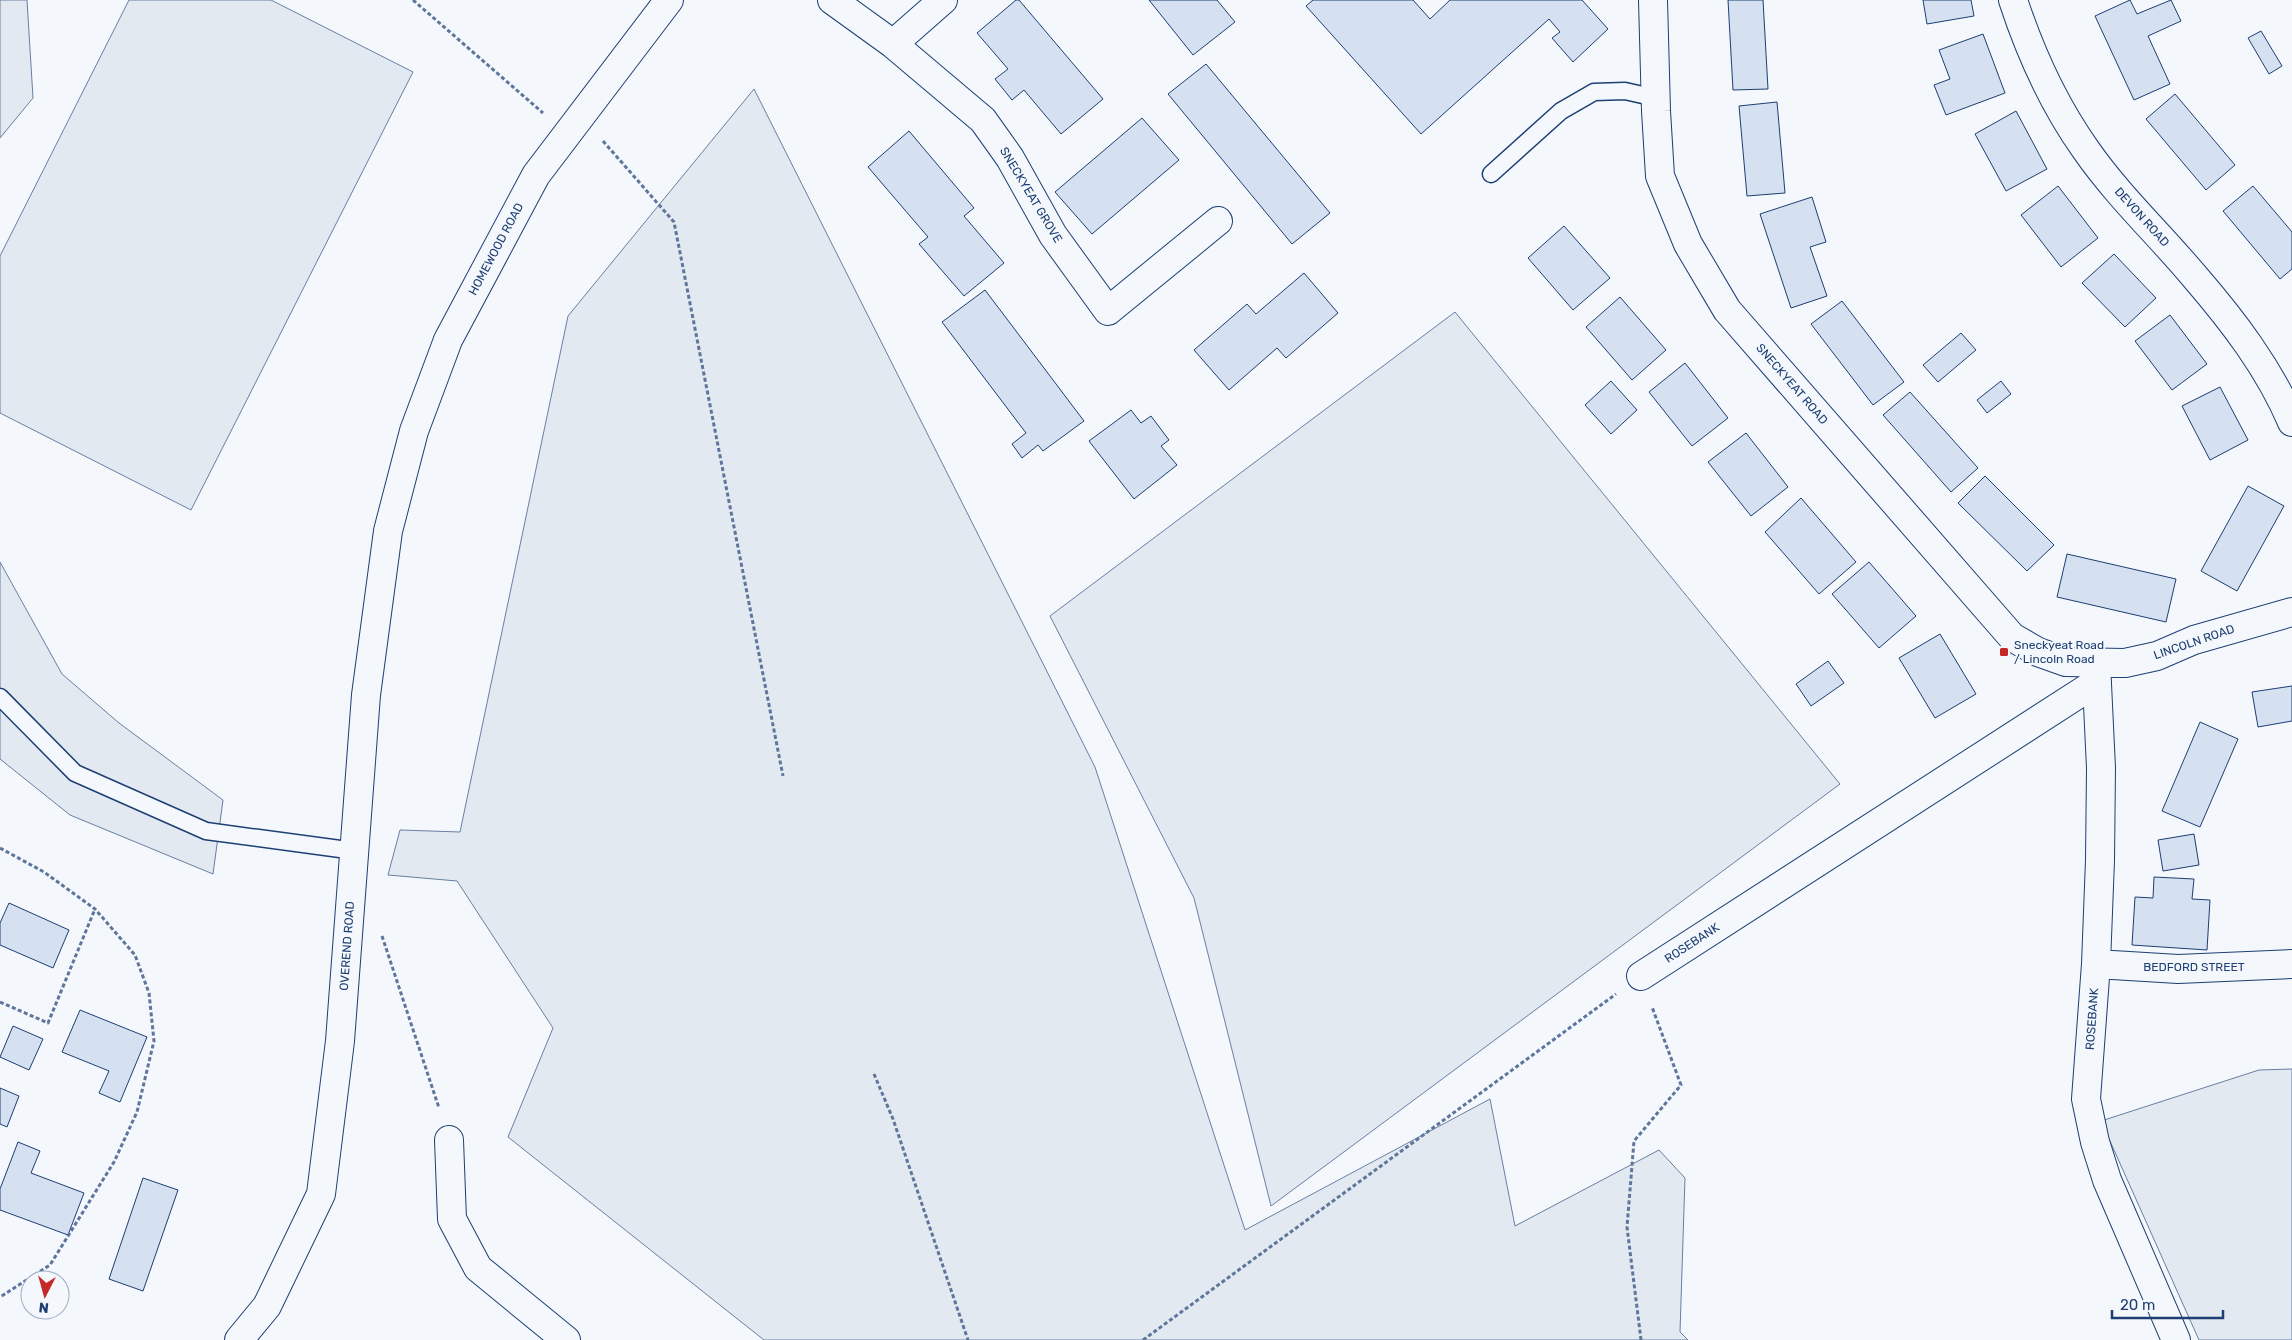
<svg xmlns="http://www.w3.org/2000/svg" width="2292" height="1340" viewBox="0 0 2292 1340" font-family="Rubik,sans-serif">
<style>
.green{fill:#e3e9f0;stroke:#687fa3}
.building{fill:#d5e0f0;stroke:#1d3f73}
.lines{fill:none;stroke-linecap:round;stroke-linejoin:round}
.service-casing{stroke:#1d3f73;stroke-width:19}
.minor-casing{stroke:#1d3f73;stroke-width:30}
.tertiary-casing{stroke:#1d3f73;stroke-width:30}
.path{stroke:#5e769c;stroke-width:3;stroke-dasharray:4 2.5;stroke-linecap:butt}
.service{stroke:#f4f7fb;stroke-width:16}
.minor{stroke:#f4f7fb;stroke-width:28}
.tertiary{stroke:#f4f7fb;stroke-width:28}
.poi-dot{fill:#c62828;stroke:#f4f7fb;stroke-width:2}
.labels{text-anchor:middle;stroke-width:4;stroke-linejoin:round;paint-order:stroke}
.street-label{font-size:12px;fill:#1d3f73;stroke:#f4f7fb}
.poi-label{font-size:12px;fill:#1d3f73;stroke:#f4f7fb;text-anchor:start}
</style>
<rect width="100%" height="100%" fill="#f4f7fb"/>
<path class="green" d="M0 0H27L33 98 0 138Z
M129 0H271L413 72 191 510 0 413V256Z
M754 89 1095 767 1245 1230 1490 1099 1515 1226 1659 1150 1685 1178 1680 1332 1688 1340H764L508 1137 553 1028 457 881 388 875 400 830 460 832 568 316Z
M1455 312 1840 784 1271 1206 1194 898 1050 616Z
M0 562 62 674 119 723 223 800 213 874 70 815 0 759Z
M2292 1069V1340H2199L2101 1121 2259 1070Z"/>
<path class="building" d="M1016 0H1019L1103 99 1061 134 1024 90 1012 100 995 79 1008 69 977 33Z
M1149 0H1217L1235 22 1193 55Z
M1313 0H1413L1430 19 1450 0H1582L1608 29 1573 62 1552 38 1560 32 1549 19 1421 134 1306 6Z
M1728 0H1763L1768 89 1733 90Z
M1923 0H1971L1974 16 1927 24Z
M2130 0 2137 14 2171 0 2181 21 2148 36 2170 84 2134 100 2095 16Z
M2261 31 2282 66 2269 74 2248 38Z
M1983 34 2005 93 1946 115 1934 85 1950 79 1939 50Z
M1206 64 1330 213 1292 244 1168 94Z
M2175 94 2235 165 2206 190 2146 119Z
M1777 102 1785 193 1747 196 1739 106Z
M2016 111 2047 169 2006 191 1975 134Z
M1142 118 1179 160 1092 234 1055 192Z
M909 131 974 208 964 216 1004 263 964 296 919 244 928 237 868 167Z
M2058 186 2098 238 2061 267 2021 215Z
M2253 186 2292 232V269L2280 279 2223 211Z
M1812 197 1826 242 1810 247 1827 296 1791 308 1760 214Z
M1564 226 1610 278 1573 310 1528 258Z
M2114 254 2156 298 2125 327 2082 283Z
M1304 273 1338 313 1286 358 1277 348 1229 390 1194 350 1247 304 1256 314Z
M985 290 1084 421 1043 451 1038 445 1022 458 1012 444 1026 433 942 322Z
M1620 297 1666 350 1632 380 1586 327Z
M1842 301 1904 382 1873 405 1811 324Z
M2170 315 2207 364 2172 390 2135 341Z
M1961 333 1976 350 1938 382 1923 365Z
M1685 363 1728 418 1692 446 1649 392Z
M1611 381 1637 410 1611 434 1585 405Z
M2001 381 2011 394 1987 413 1977 400Z
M2220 387 2248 440 2210 460 2182 406Z
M1910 392 1978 468 1951 492 1883 415Z
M1131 410 1141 423 1151 416 1169 440 1161 446 1177 465 1134 499 1089 441Z
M1746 433 1788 487 1751 516 1708 462Z
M1985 476 2054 545 2027 571 1958 503Z
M2248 486 2284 506 2237 591 2201 571Z
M1801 498 1856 562 1819 594 1765 532Z
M2067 554 2176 579 2166 622 2057 597Z
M1869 562 1916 616 1879 648 1832 594Z
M1940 634 1976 694 1935 718 1899 658Z
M1828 661 1844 683 1811 706 1796 684Z
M2292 686V721L2258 727 2252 692Z
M2200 722 2238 739 2200 827 2162 811Z
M2194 834 2199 865 2163 871 2158 840Z
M2154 877 2194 879 2192 899 2210 900 2207 950 2132 945 2135 897 2153 898Z
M9 903 69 930 53 968 0 945V923Z
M80 1010 147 1037 120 1102 99 1093 109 1071 62 1052Z
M13 1026 43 1039 29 1070 0 1057Z
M0 1088 19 1096 7 1127 0 1124Z
M18 1142 40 1151 31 1173 84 1193 68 1235 0 1210V1189Z
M143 1178 178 1190 143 1291 109 1279Z"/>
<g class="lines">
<defs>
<path id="service" d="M1491 174 1561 111 1594 92 1625 91 1656 98
M0 697 75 773 206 831 355 851"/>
<path id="minor" d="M832 0 893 44 983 120 1010 158 1053 235 1108 311 1218 221
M1653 0 1656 111 1660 176 1688 244 1727 310 2012 637 2038 652 2066 662 2125 663 2157 656 2194 640 2292 612
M2013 0C2030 52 2054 105 2086 150 2118 196 2159 234 2195 277 2233 321 2269 368 2292 422
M893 44 943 0
M2096 663 2101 768 2100 860 2096 964 2086 1099 2095 1142 2107 1180 2176 1340
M2096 964 2178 969 2292 964
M1641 976 2097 682
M449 1140 452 1219 478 1268 566 1340"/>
<path id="tertiary" d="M239 1340 267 1306 321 1194 340 1041 366 695 388 531 414 431 448 340 536 175 669 0"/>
</defs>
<use href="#service" class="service-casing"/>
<use href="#minor" class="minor-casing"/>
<use href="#tertiary" class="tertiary-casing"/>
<path class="path" d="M413 0 543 113
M603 141 674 222 783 776
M0 848 44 872 95 909 135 955 149 993 154 1041 137 1112 114 1162 50 1265 0 1297
M382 936 439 1108
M0 1002 48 1023 95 909
M874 1074 893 1119 968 1340
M1143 1340 1616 994
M1641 1340 1627 1227 1634 1141 1681 1085 1652 1007"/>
<use href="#service" class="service"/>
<use href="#minor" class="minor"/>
<use href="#tertiary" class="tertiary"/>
</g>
<rect class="poi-dot" x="1999" y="647" width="10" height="10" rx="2.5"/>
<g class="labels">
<g class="street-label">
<text transform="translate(1031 195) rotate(59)" y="4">SNECKYEAT GROVE</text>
<text transform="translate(2142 217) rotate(48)" y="4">DEVON ROAD</text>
<text transform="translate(496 249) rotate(-62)" y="4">HOMEWOOD ROAD</text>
<text transform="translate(1792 384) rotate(49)" y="4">SNECKYEAT ROAD</text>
<text transform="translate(2194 642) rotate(-19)" y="4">LINCOLN ROAD</text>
<text transform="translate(1692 943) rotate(-33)" y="4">ROSEBANK</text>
<text transform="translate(347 946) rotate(-86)" y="4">OVEREND ROAD</text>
<text x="2194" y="971">BEDFORD STREET</text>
<text transform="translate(2092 1019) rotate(-86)" y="4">ROSEBANK</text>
</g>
<g class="poi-label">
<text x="2014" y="649">Sneckyeat Road<tspan x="2014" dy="14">/ Lincoln Road</tspan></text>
</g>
</g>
<g transform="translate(45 1295) rotate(186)"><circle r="24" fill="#f4f7fb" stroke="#9eadc5"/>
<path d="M0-4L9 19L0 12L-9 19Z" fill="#c62828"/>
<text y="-8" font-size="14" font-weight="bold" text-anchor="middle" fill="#1d3f73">N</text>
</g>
<path d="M2112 1310v8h111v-8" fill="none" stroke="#1d3f73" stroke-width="2.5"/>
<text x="2120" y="1310" font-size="15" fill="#1d3f73" stroke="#f4f7fb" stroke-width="4" paint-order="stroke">20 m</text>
</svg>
